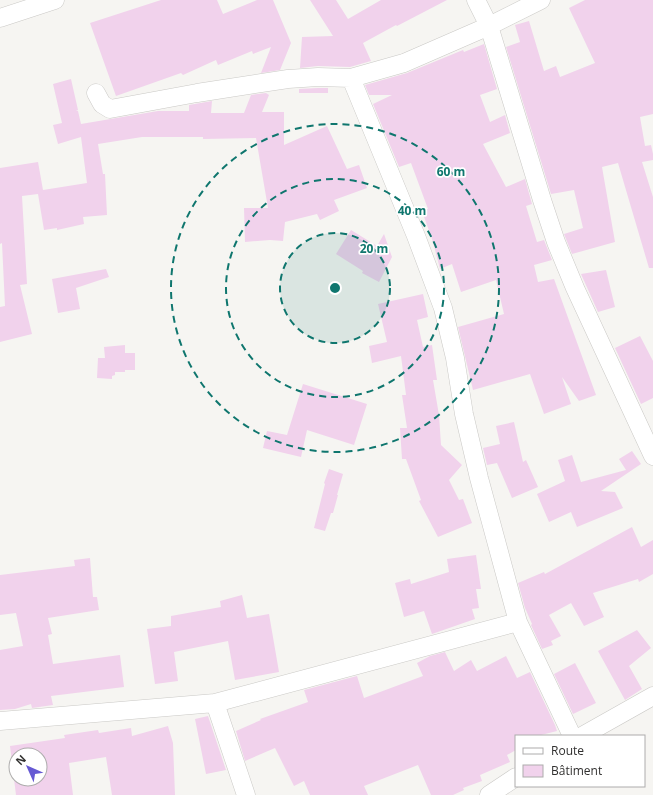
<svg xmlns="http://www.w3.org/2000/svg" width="653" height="795" viewBox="0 0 653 795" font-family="'Open Sans',sans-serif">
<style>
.building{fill:#f1d2ec;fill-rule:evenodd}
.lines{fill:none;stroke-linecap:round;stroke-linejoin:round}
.minor-casing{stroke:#cac9c6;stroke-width:19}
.minor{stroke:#fff;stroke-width:18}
.ring{fill:none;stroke:#0f766e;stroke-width:2;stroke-dasharray:7 5}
.centre{fill:#0f766e;stroke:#fff;stroke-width:2}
.ring-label{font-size:12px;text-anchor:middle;font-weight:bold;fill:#0f766e;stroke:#fff;stroke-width:3.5;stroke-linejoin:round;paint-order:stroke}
</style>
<rect width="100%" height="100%" fill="#f6f5f2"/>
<path class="building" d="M161 0H217L223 14 257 0H273L291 43 280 70 261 73 271 47 253 54 252 51 218 65 216 60 183 75 181 73 116 96 90 23Z
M310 0H336L348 19 381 0H447L397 26 396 25 363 43 371 61 350 67 318 66 300 68 302 37 333 36Z
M585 0H653V114L640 117 645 146 651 145 653 154V160L642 162 653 197V268H649L618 163 602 167 615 242 572 254 564 234 583 228 574 190 551 194 506 47 520 42 515 25 529 21 544 71 556 66 560 77 595 63 569 8Z
M484 44 497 89 480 95 490 122 505 115 510 133 483 144 506 187 525 179 532 204 526 206 537 242 544 240 552 260 534 265 538 282 554 279 596 395 579 401 562 377 571 404 544 414 530 374 473 390 458 327 504 314 496 280 461 292 452 264 440 269 433 242 422 211 428 209 411 163 399 167 373 104 392 95H369L365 85 407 73 463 50 464 52Z
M71 79 78 110 76 111H78L81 124 158 111H189V105L212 101 211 113H244L251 95 266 93 269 95 262 112H284V145L327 126 347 169 359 165 367 188 334 200 339 211 320 220 317 214 285 222 283 241 270 240 245 242 244 208H268L256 138 203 139V137H142L98 144 103 174H105L107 215 83 217 84 224 57 230V228L44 230 38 194 22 196 27 284 20 285 32 334 0 342V307L5 306 2 243 0 244V168L38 162 43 190 87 183 81 137 58 144 53 125 62 123 53 84Z
M318 88H328V93H299V89Z
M351 230 377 246 384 234 392 257 379 282 362 273 363 271 336 254Z
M106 269 109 277 76 288 80 309 58 313 52 279Z
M606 270 615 307 598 312 581 274Z
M423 294 428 317 417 320 423 347 432 345 437 380H433L439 415 441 445 462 465 449 480 459 500 463 499 472 523 438 537 419 501 421 500 406 459H402L400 428H407L402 395H406L401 356 372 363 369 346 387 342 378 304Z
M640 336 653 361V398L641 404 615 348Z
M125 345V353H135V370H125V372H115V375L112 376V379L97 378 98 358H105L104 347Z
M303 384 367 404 354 445 307 430 301 457 263 448 267 431 287 435Z
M514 422 523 462 526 460 538 487 512 498 497 463 487 465 483 448 500 444 496 426Z
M632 451 641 464 601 491 615 492 623 508 577 527 571 512 549 522 537 494 565 481 558 460 572 455 581 482 626 470 619 459Z
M329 469 343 474 337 495H338L333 513H331L325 531 314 528 325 484 324 483Z
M632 527 641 547 653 540V574L639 582 638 579 593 593 604 617 584 626 571 603 549 615 561 636 551 641 553 645 542 649 531 625 532 624 525 608 518 583 544 572 545 574Z
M476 555 481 589H476L479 608 472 609 475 619 432 634 424 611 404 617 395 583 410 579 411 584 449 572 447 559Z
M90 558 93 597H97L99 610 48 618 52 634 48 635 53 664 120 655 124 687 51 696 53 705 32 708 31 704 15 709 0 710V650L23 646 16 613 0 615V575L75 566 74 560Z
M242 595 247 618 269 614 279 672 235 680 228 641 174 652 178 681 155 684 147 629 171 626V616L221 607 220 601Z
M637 630 651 648 629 666 642 689 625 700 598 651Z
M445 652 454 671 471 660 477 671 506 656 517 678 530 672 555 725 557 731 537 736H516V750L507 755 510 762 480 775 482 781 463 788 464 790 453 795H431L418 765 364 786 368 795H310L304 781 294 786 275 748 245 761 236 731 261 720 260 719 308 702 304 690 357 676 364 698 423 676 417 663 430 656Z
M575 663 596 703 573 714 554 674Z
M208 716 226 770 206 774 195 719Z
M168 726 173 743 175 795H112L106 757 69 763 73 795H16L10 746 65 738 64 735 98 730 99 733 131 728 132 736ZM16 755H40V779H16Z"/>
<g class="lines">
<defs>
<path id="minor" d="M476 0 489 26 542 200 556 242 575 288 653 456
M0 18 55 0
M351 78 416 236 443 308 455 358 464 414 479 478 518 622 572 736
M96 93 102 104 110 109 197 93 288 79 318 77 351 78 404 63 489 26 541 0
M215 703 246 795
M0 721 215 703 518 622
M582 736 653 696
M489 795 516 777"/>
</defs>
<use href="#minor" class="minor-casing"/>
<use href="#minor" class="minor"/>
</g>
<circle cx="335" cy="288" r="55" fill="#0f766e" fill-opacity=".12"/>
<g class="ring">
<circle cx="335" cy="288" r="55"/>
<circle cx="335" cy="288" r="109"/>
<circle cx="335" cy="288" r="164"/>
</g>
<circle cx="335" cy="288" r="6" class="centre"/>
<g class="ring-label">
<text x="451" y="176">60 m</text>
<text x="412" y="215">40 m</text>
<text x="374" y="253">20 m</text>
</g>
<rect x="515" y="735" width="130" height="52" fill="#ffffff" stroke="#adacac"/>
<rect x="523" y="748" width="20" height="6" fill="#ffffff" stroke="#adacac"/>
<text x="551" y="755" font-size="12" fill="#31302f">Route</text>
<rect x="523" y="765" width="20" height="12" fill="#f1d2ec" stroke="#adacac"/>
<text x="551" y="775" font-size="12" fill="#31302f">Bâtiment</text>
<g transform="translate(28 767) rotate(315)"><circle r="19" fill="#ffffff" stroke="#adacac"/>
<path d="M0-3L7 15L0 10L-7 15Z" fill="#6659d3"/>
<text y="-6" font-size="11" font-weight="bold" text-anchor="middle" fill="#31302f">N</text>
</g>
</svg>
